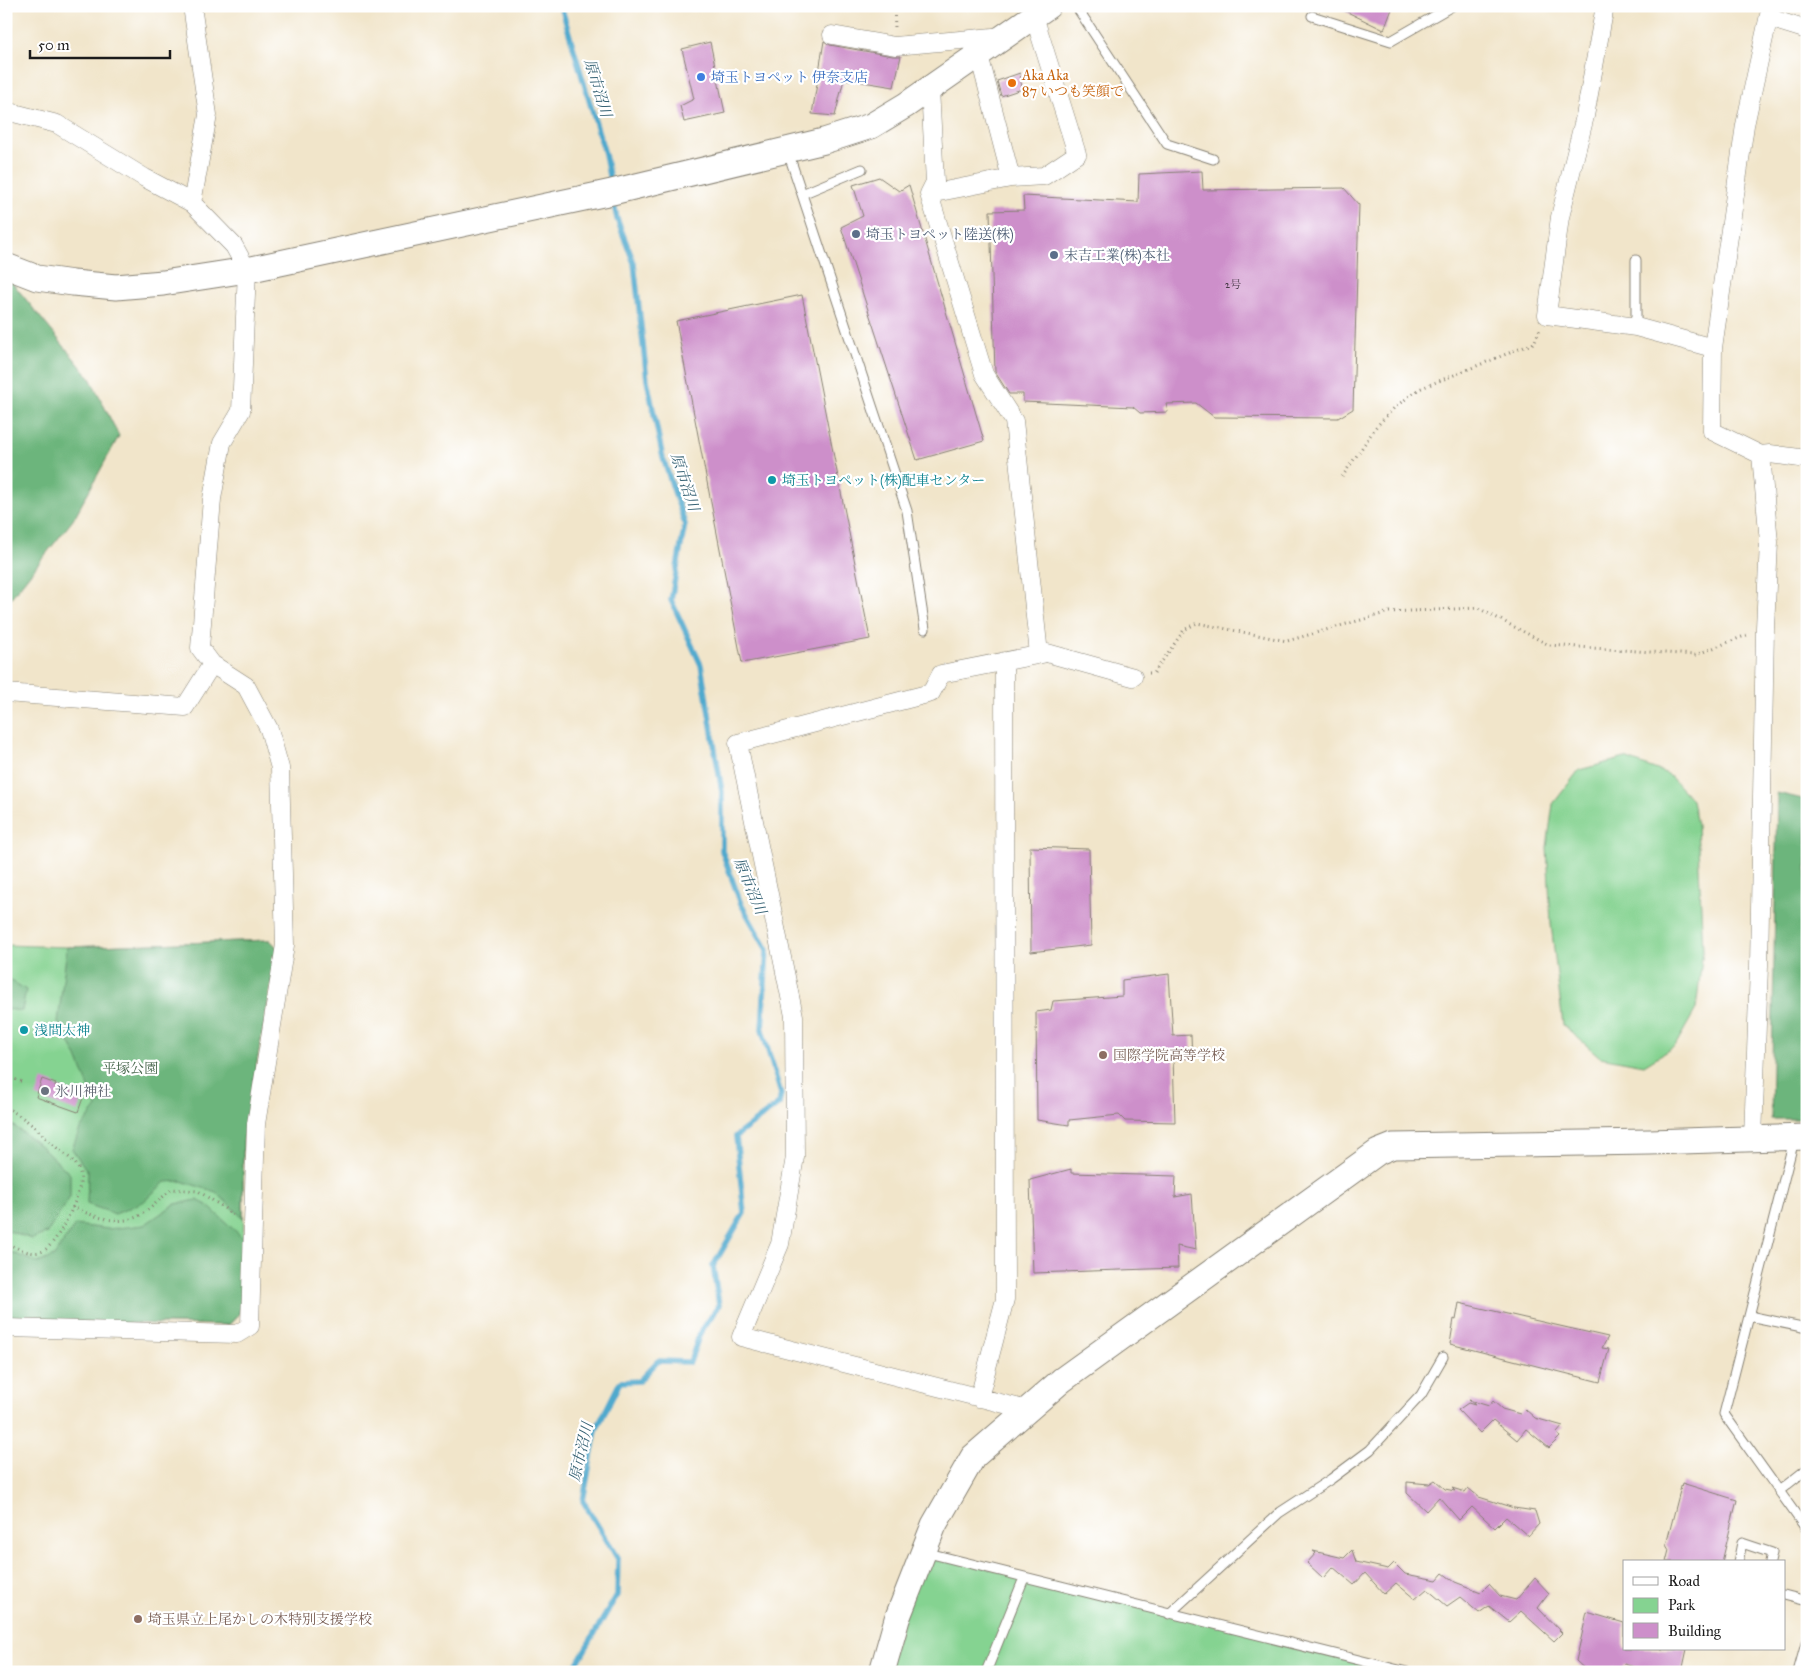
<svg xmlns="http://www.w3.org/2000/svg" width="1813" height="1678" viewBox="0 0 1813 1678" font-family="'IM FELL Great Primer','Noto Serif JP',serif">
<style>
.green{fill:#85d391;stroke:#507856}
.forest{fill:#6cb57b;stroke:#44684c}
.lines{fill:none;stroke-linecap:round;stroke-linejoin:round}
.stream{stroke:#50a9cd;stroke-width:5.5}
.building{fill:#cd8fca}
.lane-casing{stroke:#868073;stroke-width:11}
.street-casing{stroke:#868073;stroke-width:19}
.secondary-casing{stroke:#868073;stroke-width:27}
.path{stroke:#868073;stroke-width:3;stroke-dasharray:1 4;stroke-linecap:butt}
.lane{stroke:#fff;stroke-width:9}
.street{stroke:#fff;stroke-width:18}
.secondary{stroke:#fff;stroke-width:25}
.shop-dot{fill:#3f7fe0;stroke:#fff;stroke-width:2}
.food-dot{fill:#e8710a;stroke:#fff;stroke-width:2}
.service-dot{fill:#5c6f8a;stroke:#fff;stroke-width:2}
.culture-dot{fill:#0f9aa8;stroke:#fff;stroke-width:2}
.education-dot{fill:#8d6e63;stroke:#fff;stroke-width:2}
.worship-dot{fill:#6b7280;stroke:#fff;stroke-width:2}
.labels{text-anchor:middle;stroke-width:4.5;stroke-linejoin:round;paint-order:stroke}
.number-label{font-size:11px;fill:#483948}
.food-label{font-size:14px;fill:#c56008;stroke:#fff;text-anchor:start}
.shop-label{font-size:14px;fill:#366cbe;stroke:#fff;text-anchor:start}
.service-label{font-size:14px;fill:#4e5e75;stroke:#fff;text-anchor:start}
.culture-label{font-size:14px;fill:#0d838f;stroke:#fff;text-anchor:start}
.education-label{font-size:14px;fill:#785e54;stroke:#fff;text-anchor:start}
.park-label{font-size:14px;fill:#46654b;stroke:#fff}
.worship-label{font-size:14px;fill:#5b616d;stroke:#fff;text-anchor:start}
.water-label{font-size:15px;font-style:italic;fill:#366274;stroke:#fff}
</style>
<rect width="100%" height="100%" fill="#fff"/>
<filter id="ink" filterUnits="userSpaceOnUse"><feTurbulence type="fractalNoise" baseFrequency=".02" numOctaves="2"/><feDisplacementMap in="SourceGraphic" scale="10" xChannelSelector="R" yChannelSelector="G"/><feConvolveMatrix kernelMatrix="1 2 1 2 8 2 1 2 1" color-interpolation-filters="sRGB"/></filter>
<filter id="wash" filterUnits="userSpaceOnUse"><feTurbulence type="fractalNoise" baseFrequency=".0096" numOctaves="4" result="noise"/><feDisplacementMap in="SourceGraphic" scale="20" xChannelSelector="R" yChannelSelector="G"/><feGaussianBlur stdDeviation="1.12" result="paint"/><feColorMatrix in="noise" values="0 0 0 0 0 0 0 0 0 0 0 0 0 0 0 0 0 1.4 0 .05"/><feComposite in="paint" operator="in"/></filter>
<g filter="url(#wash)">
<rect width="100%" height="100%" fill="#f1e5ca"/>
<path class="green" d="M1625 758 1668 774 1692 800 1697 825 1703 950 1696 1009 1675 1046 1644 1065 1600 1057 1563 1025 1551 924 1547 847 1553 804 1579 770Z
M270 940 243 1143 244 1283 239 1314 229 1325 6 1321V945L67 947Z
M923 1552 1363 1661 1360 1672H887Z"/>
<path class="forest" d="M6 275 90 378 119 436 73 520 6 604Z
M1777 793 1807 800V1119H1771Z
M270 940 278 948 246 1122 243 1143V1218L216 1192 181 1181 165 1182 143 1202 115 1214 87 1204 88 1172 72 1149 80 1129 97 1107 77 1057 58 1022 67 947Z
M6 977 26 990 22 1011 6 1009Z
M6 1120 42 1147 70 1174V1197L47 1233 32 1239 6 1230Z
M197 1200 207 1205 243 1238 244 1283 239 1314 229 1325 6 1321V1250L38 1263 54 1256 75 1225 108 1229 144 1225 175 1204Z"/>
<g class="lines">
<path class="stream" d="M561 6 605 154 611 187
M572 1672 617 1595 618 1559 583 1501 596 1430 620 1382 639 1381 658 1361 690 1362 700 1333 719 1305 713 1266 744 1213 736 1136 779 1104 781 1094 762 1030 767 950 741 904 722 851V792L701 665 671 600 685 524 663 458 647 380 634 263 617 219 613 199"/>
</g>
<g id="blocks">
<path class="building" d="M1335 6H1383L1392 9 1384 30Z
M824 41 830 45 893 56H901L894 87 844 79 835 116 812 114Z
M710 42 725 113 684 122 680 106 694 99 682 49Z
M1020 73 1022 89 1001 96 997 81Z
M1202 171 1203 190 1344 188 1359 205 1353 409 1338 418 1214 417 1196 403 1166 404 1168 412 1140 413 1133 407 1023 402V394H1009L995 372 990 211 1024 210 1023 196 1138 202 1139 174Z
M879 177 899 191 909 185 984 441 917 460 841 227 863 216 853 185Z
M802 295 870 639 742 663 676 321Z
M1030 847 1089 849 1091 945 1031 952Z
M1169 974 1173 1036 1191 1035 1192 1059 1173 1056 1175 1122 1125 1121 1119 1115 1069 1120V1125L1037 1120 1036 1012 1051 1010 1053 1001 1122 996V980Z
M42 1079 56 1084 55 1086 84 1095 78 1112 36 1097Z
M1071 1169V1173L1176 1176 1175 1197 1192 1194 1196 1250 1177 1246 1178 1268 1033 1273 1030 1180Z
M1459 1303 1608 1337 1602 1348 1609 1349 1600 1382 1450 1344 1454 1319 1456 1320Z
M1469 1400 1489 1406 1493 1401 1502 1409 1520 1414 1525 1409 1535 1418 1563 1426 1557 1433 1560 1437 1549 1448 1526 1429 1517 1440 1493 1420 1480 1433 1458 1410 1468 1403 1475 1405Z
M1435 1480 1445 1489 1455 1491 1452 1488 1465 1492 1468 1488 1479 1497 1514 1508 1535 1511 1539 1524 1528 1536 1506 1517 1495 1528 1472 1507 1459 1520 1439 1497 1426 1511 1407 1493V1482L1429 1484Z
M1682 1483 1737 1500 1722 1562H1666L1669 1550 1666 1545Z
M1352 1550 1356 1562 1388 1569 1394 1563 1405 1574 1437 1580 1443 1573 1455 1582 1481 1592 1489 1584 1500 1596 1516 1600 1535 1578 1549 1593 1538 1608 1562 1633 1554 1641 1521 1611 1509 1622 1489 1606 1479 1613 1460 1597 1447 1606 1427 1589 1415 1599 1396 1583 1384 1594 1365 1573 1354 1585 1333 1567 1323 1578 1307 1563 1316 1553 1313 1551 1344 1558Z
M1587 1612 1624 1623V1649H1687L1682 1672H1652L1624 1664 1621 1672H1588L1576 1661Z"/>
</g>
</g>
<g filter="url(#ink)">
<use href="#blocks" fill-opacity="0" stroke="#868073" stroke-width="1"/>
<g class="lines">
<defs>
<path id="lane" d="M1076 6 1167 144 1213 159
M1312 16 1391 41 1452 6
M788 152 907 511 925 629
M802 194 862 169
M1636 327V260
M1794 1140 1724 1414 1807 1530
M1749 1316 1807 1328
M1779 1491 1807 1469
M924 1552 1407 1672
M1738 1562 1742 1543 1772 1553 1770 1562
M1784 1595 1807 1601
M1169 1614 1279 1513 1331 1479 1370 1450 1421 1395 1443 1357
M986 1672 1024 1578
M1798 1672 1807 1640"/>
<path id="street" d="M192 6 208 115 192 203
M1605 6 1585 116 1560 217 1547 315 1636 327 1713 348
M1771 6 1745 125 1713 348 1712 431 1761 455 1770 454 1807 459
M1769 18 1807 30
M832 35 895 46 1004 36
M979 55 1011 178
M930 89 935 182 929 194 984 374 1014 421 1039 654
M6 111 57 124 145 178 192 203 234 246 247 270 241 411 222 443 212 499 200 648 212 664 246 686 269 729 280 768 285 945 256 1124 250 1326 237 1334 6 1328
M929 194 1011 178 1044 176 1077 154 1034 16
M6 693 185 707 212 664
M1753 1139 1759 966 1765 628 1769 542 1761 455
M979 1398 1005 1299 1004 661
M1028 1410 741 1337 780 1244 795 1157 794 1016 738 743 931 693 941 674 1047 653 1133 677"/>
<path id="secondary" d="M6 266 37 278 73 283 116 287 163 283 247 270 612 192 824 141 871 126 906 105 1048 6
M882 1672 897 1619 934 1525 973 1457 1062 1380 1378 1152 1393 1146 1650 1142 1807 1137"/>
</defs>
<use href="#lane" class="lane-casing"/>
<use href="#street" class="street-casing"/>
<use href="#secondary" class="secondary-casing"/>
<path class="path" d="M894 6 895 28
M1342 477 1376 427 1395 407 1419 389 1534 343 1540 329
M1149 673H1154L1184 630 1197 623 1287 641 1389 612 1478 608 1549 645 1695 655 1747 635
M6 1076 23 1082
M6 1107C15 1113 24 1118 32 1125 41 1132 48 1141 57 1148 66 1156 77 1161 80 1173 85 1189 58 1244 43 1251 31 1256 17 1248 6 1243
M72 1207C94 1216 120 1228 142 1214 153 1207 162 1197 172 1189L198 1191 223 1207 235 1218"/>
<use href="#lane" class="lane"/>
<use href="#street" class="street"/>
<use href="#secondary" class="secondary"/>
</g>
</g>
<circle class="shop-dot" cx="701" cy="77" r="5"/>
<circle class="food-dot" cx="1012" cy="83" r="5"/>
<g class="service-dot">
<circle cx="856" cy="234" r="5"/>
<circle cx="1054" cy="255" r="5"/>
</g>
<g class="culture-dot">
<circle cx="772" cy="480" r="5"/>
<circle cx="24" cy="1030" r="5"/>
</g>
<g class="education-dot">
<circle cx="1103" cy="1055" r="5"/>
<circle cx="138" cy="1619" r="5"/>
</g>
<circle class="worship-dot" cx="45" cy="1091" r="5"/>
<g class="labels">
<g class="number-label">
<text x="1233" y="288">2号</text>
</g>
<g class="food-label">
<text x="1022" y="80">Aka Aka<tspan x="1022" dy="16">87 いつも笑顔で</tspan></text>
</g>
<g class="shop-label">
<text x="711" y="82">埼玉トヨペット 伊奈支店</text>
</g>
<g class="service-label">
<text x="866" y="239">埼玉トヨペット陸送(株)</text>
<text x="1064" y="260">末吉工業(株)本社</text>
</g>
<g class="culture-label">
<text x="782" y="485">埼玉トヨペット(株)配車センター</text>
<text x="34" y="1035">浅間太神</text>
</g>
<g class="education-label">
<text x="1113" y="1060">国際学院高等学校</text>
<text x="148" y="1624">埼玉県立上尾かしの木特別支援学校</text>
</g>
<g class="park-label">
<text x="130" y="1073">平塚公園</text>
</g>
<g class="worship-label">
<text x="55" y="1096">氷川神社</text>
</g>
<g class="water-label">
<text transform="translate(598 88) rotate(73)" y="5">原市沼川</text>
<text transform="translate(685 482) rotate(72)" y="5">原市沼川</text>
<text transform="translate(750 886) rotate(67)" y="5">原市沼川</text>
<text transform="translate(581 1452) rotate(-77)" y="5">原市沼川</text>
</g>
</g>
<rect width="1813" height="1678" fill="none" stroke="#fff" stroke-width="25"/>
<rect x="1623" y="1560" width="162" height="90" fill="#ffffff" stroke="#a4a4a4"/>
<rect x="1633" y="1577" width="25" height="8" fill="#ffffff" stroke="#a4a4a4"/>
<text x="1668" y="1586" font-size="15" fill="#1c1c1c">Road</text>
<rect x="1633" y="1598" width="25" height="15" fill="#85d391" stroke="#a4a4a4"/>
<text x="1668" y="1610" font-size="15" fill="#1c1c1c">Park</text>
<rect x="1633" y="1623" width="25" height="15" fill="#cd8fca" stroke="#a4a4a4"/>
<text x="1668" y="1636" font-size="15" fill="#1c1c1c">Building</text>
<path d="M30 50v8h140v-8" fill="none" stroke="#1c1c1c" stroke-width="2.5"/>
<text x="38" y="50" font-size="15" fill="#1c1c1c" stroke="#ffffff" stroke-width="4" paint-order="stroke">50 m</text>
</svg>
